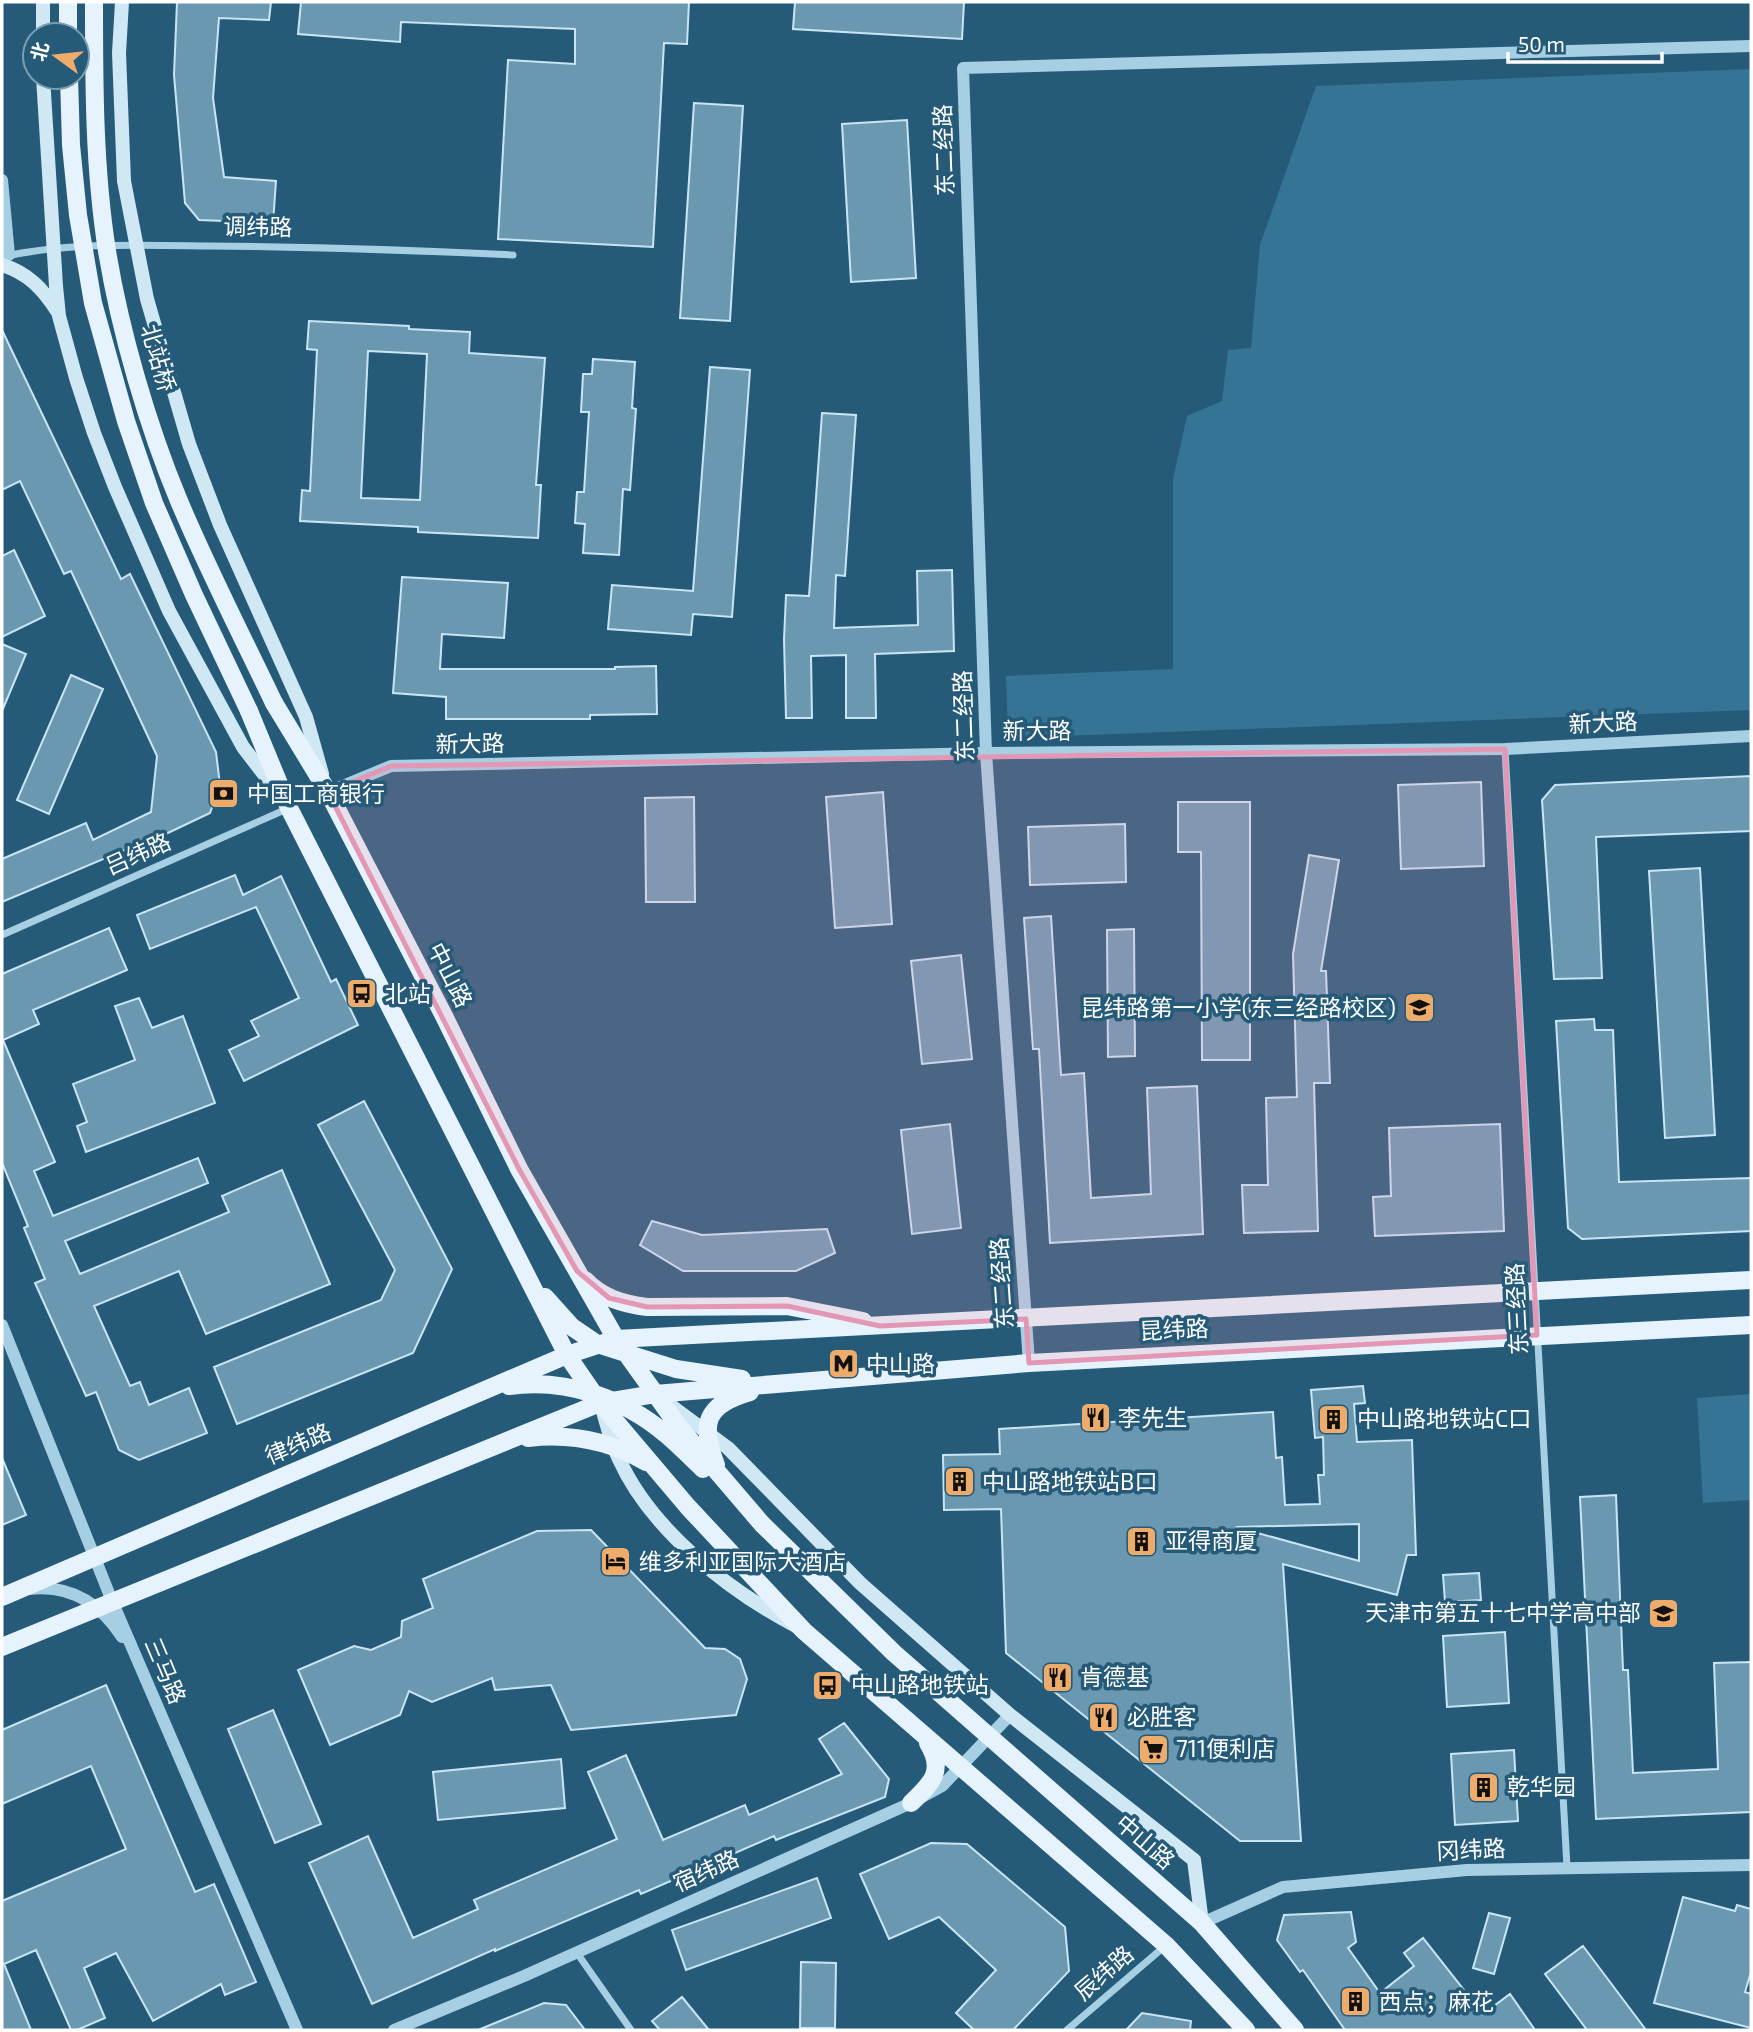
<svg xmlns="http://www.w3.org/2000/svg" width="1753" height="2032" viewBox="0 0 1753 2032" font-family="'Exo 2','Noto Sans SC',sans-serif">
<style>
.green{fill:#357494}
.building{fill:#6a98b1;stroke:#c9e5f3;stroke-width:2;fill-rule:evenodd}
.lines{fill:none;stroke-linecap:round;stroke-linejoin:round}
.minor{stroke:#a7cfe3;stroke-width:7}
.tertiary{stroke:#a7cfe3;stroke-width:12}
.secondary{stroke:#d0e7f4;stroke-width:14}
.primary{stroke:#e6f3fc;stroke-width:18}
.primary-bridge{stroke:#e6f3fc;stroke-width:18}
.marked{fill:#e497b5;fill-opacity:0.2;stroke:#e497b5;stroke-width:5;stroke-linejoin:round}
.labels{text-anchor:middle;stroke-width:7;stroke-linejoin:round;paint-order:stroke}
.street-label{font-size:23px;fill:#fff;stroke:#255b79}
.poi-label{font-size:23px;fill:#fff;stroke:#255b79;text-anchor:start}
</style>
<rect width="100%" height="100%" fill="#255b79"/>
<path class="green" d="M1751 69V710L1008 738 1006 676 1173 669V479L1187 416 1222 401 1228 350 1251 348 1260 245 1316 86Z
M1751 1394V1500L1703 1503 1697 1398Z"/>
<path class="building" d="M177 2H271L269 20 219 18 213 98 224 177 276 181 273 223 199 220 185 203 174 75Z
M301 2H689L687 44 664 43 653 247 498 239 508 60 575 64V29L401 22 400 42 298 34Z
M795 2H964L962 39 793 29Z
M694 103 743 106 730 321 680 318Z
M907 120 916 278 851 282 842 124Z
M309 321 409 326V329L470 332 469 353 545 358 536 485H541L538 538 418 532V527L300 521 302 490 310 491 317 350 307 349ZM368 351 427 354 420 500 361 498Z
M2 330 121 579 130 574 216 752 220 785 210 813 130 851 129 848 2 902V859L86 823 93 840 151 812 157 756 71 571 64 574 20 481 2 490Z
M593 359 635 362 632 408 636 409 630 490 623 489 619 555 583 553 585 524 575 523 577 492H584L589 412H581L583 374H592Z
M710 367 750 370 732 617 693 614 691 635 608 629 612 585 693 591Z
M822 413 856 415 845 576 836 575 834 628 918 625 917 571 952 570 954 651 875 654 876 718H846V655L811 656 812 718H786L784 639 786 595 809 596Z
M14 550 45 616 2 637V556Z
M402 577 508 583 504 638 442 634 440 669H615V667L656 666 657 714 590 715V719H446V697L393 693Z
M2 644 26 654 2 711Z
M71 675 103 689 49 814 17 800Z
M1751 776V831L1596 837 1602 978 1554 979 1542 800 1555 785Z
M1481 782 1484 866 1401 869 1398 785Z
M883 792 892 924 835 928 826 797Z
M694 797 695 902H646L645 798Z
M1178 802H1250V1060H1202L1201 852H1178Z
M1125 824 1126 882 1030 885 1028 827Z
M1309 855 1339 860 1321 971H1326L1330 1083H1314L1318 1231 1244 1233 1242 1185H1268L1266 1098 1297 1097 1293 954Z
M1700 868 1715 1135 1665 1138 1649 871Z
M235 875 243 895 281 876 331 982 336 979 358 1025 244 1081 229 1050 259 1036 251 1021 299 998 256 907 150 949 137 915Z
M1051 916 1061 1075 1084 1073 1091 1198 1151 1194 1147 1088 1197 1086 1203 1234 1050 1243 1039 1049H1033L1024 918Z
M109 928 127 970 33 1010 39 1024 3 1040 55 1162 34 1171 53 1216 198 1158 208 1183 65 1241 80 1274 229 1212 222 1196 282 1170 330 1284 206 1334 179 1271 94 1306 130 1386 140 1382 149 1405 189 1388 207 1433 139 1460 119 1450 96 1392 86 1396 35 1283 45 1279 24 1228 28 1226 2 1163V974Z
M1134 929 1135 1056 1108 1057 1107 930Z
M961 955 972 1059 922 1064 911 961Z
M139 998 152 1028 183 1016 215 1103 86 1152 77 1126 87 1122 73 1084 135 1060 115 1006Z
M1594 1019 1595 1030H1613L1619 1182 1751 1178V1231L1582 1239 1568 1228 1556 1021Z
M364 1101 452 1269 413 1353 237 1424 214 1367 381 1300 395 1270 318 1125Z
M950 1124 961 1228 912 1234 901 1130Z
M1500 1124 1504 1231 1375 1236 1373 1197 1391 1196 1389 1128Z
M652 1221 702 1235 827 1229 835 1253 796 1271H683L640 1245Z
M1363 1386 1365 1403 1354 1404 1357 1442 1412 1440 1416 1555H1407L1397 1595 1283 1564 1301 1841H1240L1006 1653 1001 1509 944 1510 943 1455 1000 1454 999 1429 1273 1412 1276 1458 1282 1457 1285 1505 1320 1504 1318 1475H1324L1323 1437 1315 1438 1311 1390ZM1359 1524V1561L1236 1527Z
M2 1458 26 1515 2 1525Z
M1616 1495 1623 1670H1628L1633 1773 1718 1769 1714 1663 1751 1662V1812L1596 1819 1580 1497Z
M591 1530 705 1648 725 1649 740 1659 747 1679 736 1715 571 1730 551 1685 495 1690 492 1678 432 1702 409 1691 400 1715 330 1745 298 1670 354 1646 371 1650 401 1637 402 1621 433 1608 423 1579 537 1531Z
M1479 1573 1481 1600 1445 1602 1443 1575Z
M1505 1632 1509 1703 1447 1707 1443 1636Z
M106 1685 195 1892 214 1884 256 1982 225 1995 221 1984 153 2021 116 1953 84 1968 105 2018 77 2030H71L36 1950 4 1964 31 2030H2V1901L126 1849 91 1766 2 1804V1730Z
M273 1710 321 1824 275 1843 228 1729Z
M844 1723 889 1779 885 1797 776 1840 774 1836 641 1894 639 1890 495 1951V1949L372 2004 309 1863 368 1836 413 1938 478 1909 474 1900 617 1839 588 1772 626 1755 663 1840 745 1805 749 1815 842 1774 819 1739Z
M1514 1750 1518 1821 1455 1825 1451 1754Z
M561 1759 565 1808 438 1820 433 1772Z
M931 1843 967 1844 1065 1927 1069 1971 1013 2030H974L956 2013 996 1970 939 1917 889 1939 860 1874Z
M817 1878 831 1918 686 1970 672 1930Z
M1683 1897 1735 1911 1737 1905 1751 1909V1972L1745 1992 1751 1994V2028L1654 2003Z
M1351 1912 1356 1942 1348 1948 1380 1993 1414 1966 1404 1953 1423 1938 1483 2014 1510 1994 1535 2030H1345L1303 1970 1300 1972 1277 1940 1284 1915Z
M1489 1913 1510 1918 1494 1974 1473 1968Z
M1583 1946 1646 2030H1587L1545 1974Z
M801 1962 836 1963 835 2028H800Z
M682 1997 709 2030H660L652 2021Z
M544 2003 566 2005 585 2030H478Z
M1142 2013 1191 2021 1190 2030H1126Z"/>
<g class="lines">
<path class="minor" d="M2 257C69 242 141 245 209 246 311 247 412 250 513 255
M1505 749 1567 1867
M2 935 289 808
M577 1953 631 2030
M1067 2030 1165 1946"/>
<path class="tertiary" d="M2 180 9 255
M328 792 391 766 986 753 1505 749 1751 736
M2 1325 112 1601 297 2030
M1029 1363 986 753 963 68 1751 46
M29 1589C70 1584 100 1603 122 1637
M1202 1923 1283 1887 1467 1870 1751 1865
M394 2030 524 1976 911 1803 942 1786 1010 1715"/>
<path class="secondary" d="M122 2 119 53 124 181 147 299 189 444 220 525 306 717 322 774
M43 35V2
M43 77 56 286 59 316 76 378 94 433 115 487 169 611 243 747 279 794
M2 265C28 273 43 289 57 311
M662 1399 728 1448 860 1583 1010 1715 1194 1860 1202 1923
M602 1408C607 1425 611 1443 619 1459 651 1530 729 1591 796 1626"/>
<path class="primary" d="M68 35V2
M274 703 328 792 445 1018 519 1169 616 1339 679 1427 762 1524 894 1653 1202 1923 1295 2030
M249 711 289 808 567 1355 600 1403 688 1507 804 1631 1166 1945 1246 2030
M585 1280C602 1298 623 1304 647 1307L787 1306 863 1321
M545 1297 572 1327 597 1344 676 1369 742 1379
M509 1386C567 1378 623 1398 667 1435 680 1446 691 1458 703 1469
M528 1438C570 1433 610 1441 646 1462
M716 1465C700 1423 705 1405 750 1392
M2 1597 567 1355 616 1339 1751 1280
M2 1647 600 1403 655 1394 1029 1363 1751 1325
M911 1803C932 1783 945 1771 928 1743"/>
<path class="primary-bridge" d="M94 2C94 85 94 168 107 251 120 331 148 427 179 501 208 570 242 636 274 703
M69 77 71 145 78 215 93 303 126 421 154 503 194 595 249 711"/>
</g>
<path class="marked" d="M1505 749 1537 1335 1029 1363 1026 1319 880 1326 787 1306 647 1307 609 1298 577 1271 519 1169 328 792 391 766Z"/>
<defs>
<symbol id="bank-square" viewBox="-11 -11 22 22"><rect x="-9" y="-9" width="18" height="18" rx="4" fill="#edac6b" stroke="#255b79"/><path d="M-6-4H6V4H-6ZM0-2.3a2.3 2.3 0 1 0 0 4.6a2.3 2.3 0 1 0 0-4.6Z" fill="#111"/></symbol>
<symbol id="bus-square" viewBox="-11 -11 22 22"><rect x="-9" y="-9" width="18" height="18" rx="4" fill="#edac6b" stroke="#255b79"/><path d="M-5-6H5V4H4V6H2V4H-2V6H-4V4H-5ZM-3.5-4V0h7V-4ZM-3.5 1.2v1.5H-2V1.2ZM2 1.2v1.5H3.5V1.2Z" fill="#111"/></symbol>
<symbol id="school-square" viewBox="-11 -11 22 22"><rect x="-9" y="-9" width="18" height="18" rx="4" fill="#edac6b" stroke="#255b79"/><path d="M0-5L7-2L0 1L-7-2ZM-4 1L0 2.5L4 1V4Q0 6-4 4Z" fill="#111"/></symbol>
<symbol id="metro-square" viewBox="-11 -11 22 22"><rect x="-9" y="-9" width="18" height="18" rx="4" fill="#edac6b" stroke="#255b79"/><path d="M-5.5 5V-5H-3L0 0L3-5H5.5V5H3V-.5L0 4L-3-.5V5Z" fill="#111"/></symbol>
<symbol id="restaurant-square" viewBox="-11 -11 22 22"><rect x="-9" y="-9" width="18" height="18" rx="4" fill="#edac6b" stroke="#255b79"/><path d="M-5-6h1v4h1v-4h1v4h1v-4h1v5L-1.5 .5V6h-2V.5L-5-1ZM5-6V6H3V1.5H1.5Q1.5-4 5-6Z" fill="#111"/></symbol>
<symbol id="building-square" viewBox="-11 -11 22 22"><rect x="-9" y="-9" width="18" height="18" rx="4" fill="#edac6b" stroke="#255b79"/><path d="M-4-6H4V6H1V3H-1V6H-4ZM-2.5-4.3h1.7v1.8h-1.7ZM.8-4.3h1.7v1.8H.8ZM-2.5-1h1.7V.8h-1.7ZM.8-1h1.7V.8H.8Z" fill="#111"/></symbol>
<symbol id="hotel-square" viewBox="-11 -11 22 22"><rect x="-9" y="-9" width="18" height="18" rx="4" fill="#edac6b" stroke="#255b79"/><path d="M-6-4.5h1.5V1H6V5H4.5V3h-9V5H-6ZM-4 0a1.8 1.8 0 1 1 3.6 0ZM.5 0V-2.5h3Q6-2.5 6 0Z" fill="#111"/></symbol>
<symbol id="supermarket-square" viewBox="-11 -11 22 22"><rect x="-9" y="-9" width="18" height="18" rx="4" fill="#edac6b" stroke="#255b79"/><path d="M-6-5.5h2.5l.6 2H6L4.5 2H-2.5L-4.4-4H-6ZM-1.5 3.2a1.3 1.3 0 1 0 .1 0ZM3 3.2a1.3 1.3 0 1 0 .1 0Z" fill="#111"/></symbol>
</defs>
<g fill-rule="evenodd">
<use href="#bank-square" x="206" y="776" width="35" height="35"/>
<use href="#bus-square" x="344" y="976" width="35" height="35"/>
<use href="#school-square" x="1402" y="990" width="35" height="35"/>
<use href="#metro-square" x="826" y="1346" width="35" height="35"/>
<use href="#restaurant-square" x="1078" y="1400" width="35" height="35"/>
<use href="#building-square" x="1316" y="1402" width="35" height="35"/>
<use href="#building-square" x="942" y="1464" width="35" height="35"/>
<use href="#building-square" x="1124" y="1524" width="35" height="35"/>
<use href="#hotel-square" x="598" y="1544" width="35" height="35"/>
<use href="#school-square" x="1646" y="1596" width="35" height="35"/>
<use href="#restaurant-square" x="1040" y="1660" width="35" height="35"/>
<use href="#bus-square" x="810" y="1668" width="35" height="35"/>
<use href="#restaurant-square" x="1086" y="1700" width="35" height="35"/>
<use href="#supermarket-square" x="1136" y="1732" width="35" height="35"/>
<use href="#building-square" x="1466" y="1770" width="35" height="35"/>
<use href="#building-square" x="1338" y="1984" width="35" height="35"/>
</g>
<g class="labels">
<g class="street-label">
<text transform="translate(944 150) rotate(-92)" y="8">东二经路</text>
<text transform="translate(258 227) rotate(1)" y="8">调纬路</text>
<text transform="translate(158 358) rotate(74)" y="8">北站桥</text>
<text transform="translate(964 716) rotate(-92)" y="8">东二经路</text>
<text transform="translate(1603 723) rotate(-3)" y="8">新大路</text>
<text x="1037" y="739">新大路</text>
<text transform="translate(470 744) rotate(-1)" y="8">新大路</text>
<text transform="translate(138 854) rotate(-24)" y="8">吕纬路</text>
<text transform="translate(450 975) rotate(63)" y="8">中山路</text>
<text transform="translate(1002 1283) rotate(-94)" y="8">东二经路</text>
<text transform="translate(1517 1309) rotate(-93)" y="8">东三经路</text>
<text transform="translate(1174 1330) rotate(-3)" y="8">昆纬路</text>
<text transform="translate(298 1444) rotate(-23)" y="8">律纬路</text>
<text transform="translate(165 1671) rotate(67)" y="8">三马路</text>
<text transform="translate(1145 1842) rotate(41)" y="8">中山路</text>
<text transform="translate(1471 1850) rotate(-3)" y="8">冈纬路</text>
<text transform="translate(706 1871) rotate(-24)" y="8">宿纬路</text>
<text transform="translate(1104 1973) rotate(-41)" y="8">辰纬路</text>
</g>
<g class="poi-label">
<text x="247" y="802">中国工商银行</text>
<text x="385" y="1002">北站</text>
<text x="1396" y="1016" text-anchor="end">昆纬路第一小学(东三经路校区)</text>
<text x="866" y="1372">中山路</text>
<text x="1118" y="1426">李先生</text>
<text x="1357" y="1427">中山路地铁站C口</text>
<text x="982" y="1490">中山路地铁站B口</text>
<text x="1165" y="1549">亚得商厦</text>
<text x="639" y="1570">维多利亚国际大酒店</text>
<text x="1641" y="1621" text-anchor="end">天津市第五十七中学高中部</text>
<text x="1080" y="1685">肯德基</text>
<text x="851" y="1693">中山路地铁站</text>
<text x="1127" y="1725">必胜客</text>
<text x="1176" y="1757">711便利店</text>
<text x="1507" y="1795">乾华园</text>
<text x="1379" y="2010">西点；麻花</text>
</g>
</g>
<rect width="1753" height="2032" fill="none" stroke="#ffffff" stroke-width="7"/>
<g transform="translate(56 56) rotate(285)"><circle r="33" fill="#255b79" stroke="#7c9daf" stroke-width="2"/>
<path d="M0-5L12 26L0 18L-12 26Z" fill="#edac6b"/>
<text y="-10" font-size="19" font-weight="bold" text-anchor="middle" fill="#ffffff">北</text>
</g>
<path d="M1508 52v10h154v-10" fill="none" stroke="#ffffff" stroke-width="3.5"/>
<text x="1518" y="52" font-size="21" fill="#ffffff" stroke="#255b79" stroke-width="5" paint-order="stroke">50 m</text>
</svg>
